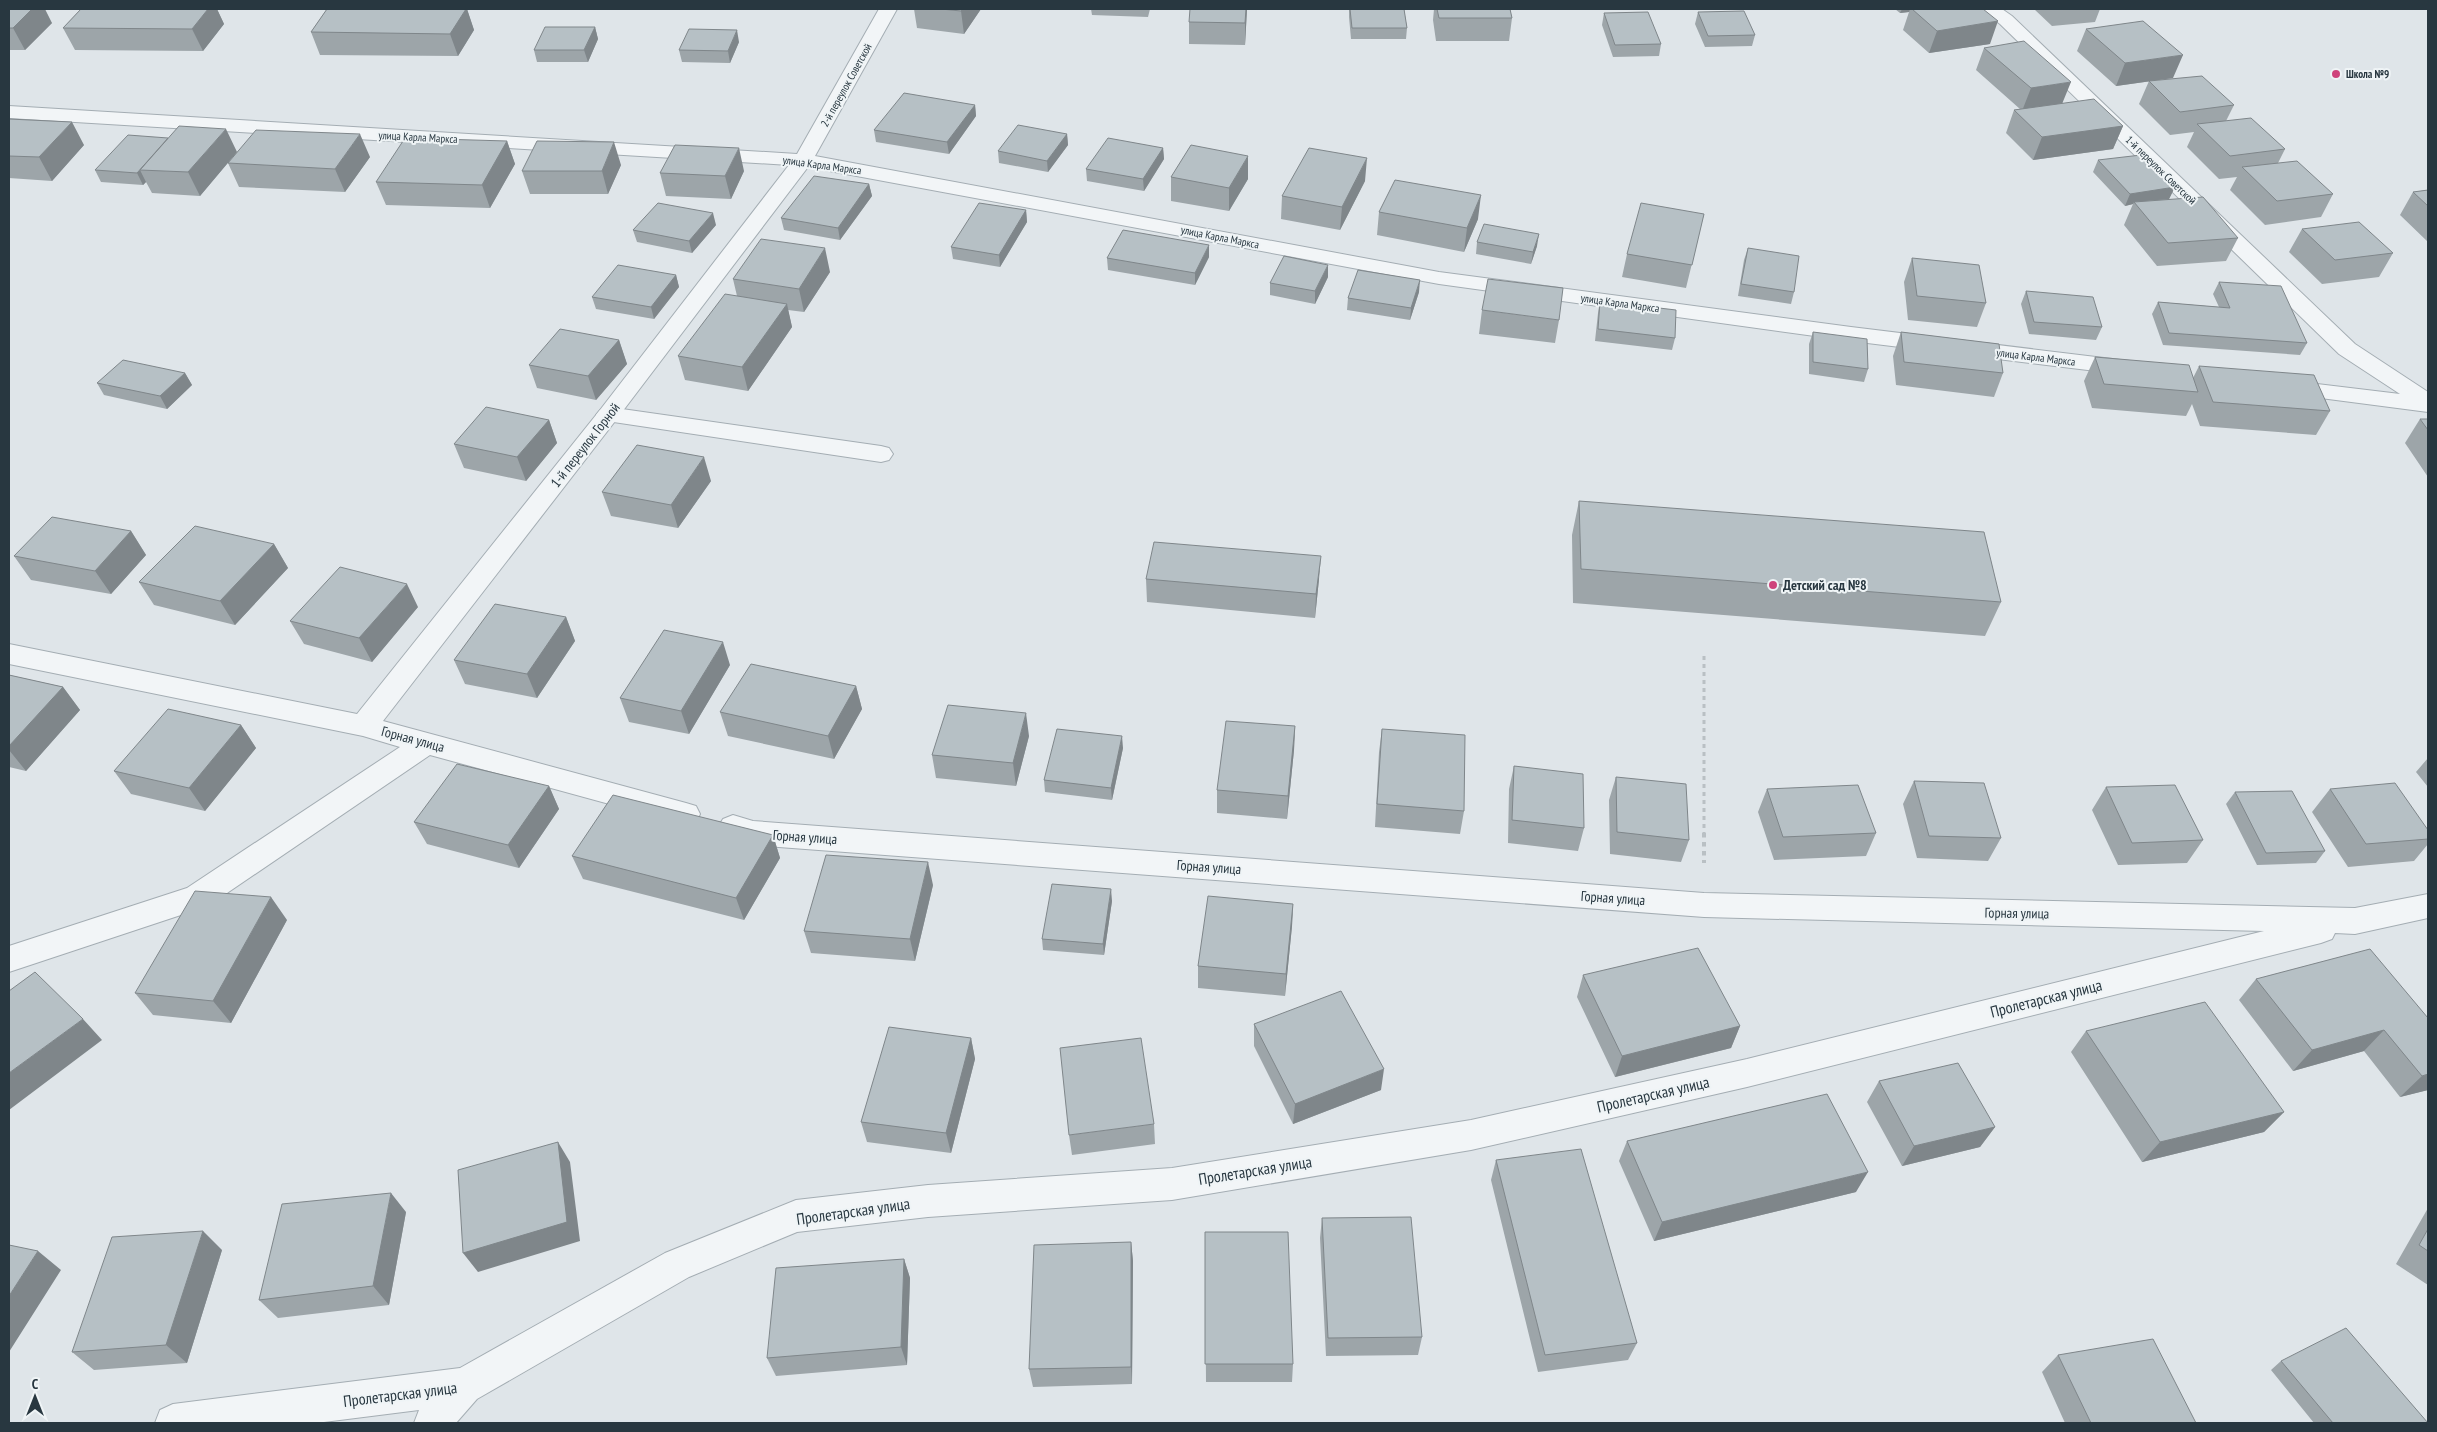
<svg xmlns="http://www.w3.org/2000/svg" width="2437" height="1432" viewBox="0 0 2437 1432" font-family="'PT Sans Narrow',sans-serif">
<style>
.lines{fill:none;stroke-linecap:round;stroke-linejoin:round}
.lane-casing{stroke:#a4adb3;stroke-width:2}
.street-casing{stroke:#a4adb3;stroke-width:2}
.path-far1{stroke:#b9c0c4;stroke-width:3;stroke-dasharray:4 4;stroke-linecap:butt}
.path{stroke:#b9c0c4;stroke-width:4;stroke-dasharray:4.5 4.5;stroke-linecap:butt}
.lane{fill:#f2f5f7;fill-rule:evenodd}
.street{fill:#f2f5f7;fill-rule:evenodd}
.wall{fill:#9da5a9}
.shaded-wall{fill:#7f868a}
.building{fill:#b6c0c5;stroke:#7f868a}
.poi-dot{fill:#cf437b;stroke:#eff4f6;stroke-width:2}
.labels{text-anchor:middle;stroke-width:4;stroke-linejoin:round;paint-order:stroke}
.far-poi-label{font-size:11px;font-weight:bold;fill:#283740;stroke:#eff4f6;text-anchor:start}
.far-street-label{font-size:11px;fill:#283740;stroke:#eff4f6}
.street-label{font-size:14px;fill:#283740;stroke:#eff4f6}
.poi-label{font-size:14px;font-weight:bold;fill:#283740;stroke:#eff4f6;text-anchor:start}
.near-street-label{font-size:16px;fill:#283740;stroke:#eff4f6}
</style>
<rect width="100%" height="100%" fill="#dfe5e9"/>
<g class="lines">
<defs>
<path id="lane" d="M608 407 881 446 889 448 893 454 889 460 881 462 600 420 596 415 600 410Z"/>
<path id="street" d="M879 9H897L815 156 1439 272 1851 327 2129 361 2137 363 2140 368 2137 373 2129 375 1851 341 1439 284 808 167 616 420 383 721 686 803 696 806 700 814 696 822 686 825 430 755 208 906 9 972V946L187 888 400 747 363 736 9 664V644L357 714 600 410 789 165 9 118V106L797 154Z
M1981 9H2002L2012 16 2355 344 2428 392V412L2275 392 2271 387 2275 382 2283 380 2400 394 2339 354 2000 24Z
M733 815 753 821 1704 893 2355 908 2428 894V918L2355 934 2335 933 2332 939 2321 943 1747 1087 1471 1150 1172 1200 928 1217 797 1232 689 1277 477 1399 456 1423H414L419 1410 316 1423H155L160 1410 173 1404 460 1368 665 1253 796 1200 928 1185 1172 1168 1471 1120 1747 1059 2264 931 1704 917 753 845 723 835 718 827 723 819Z"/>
</defs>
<use href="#lane" class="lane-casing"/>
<use href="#street" class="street-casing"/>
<path class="path-far1" d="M1704 656V834"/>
<path class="path" d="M1704 833V863"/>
<use href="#lane" class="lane"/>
<use href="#street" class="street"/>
</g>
<path class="wall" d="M9 9 52 23 25 50H9Z
M81 9H217L224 24 203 51 75 50 63 28Z
M327 9H467L474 30 458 56 320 55 311 32Z
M914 9H981L964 34 917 28Z
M1091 9H1150L1148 17 1092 15Z
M1247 9 1245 45 1189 44V22Z
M1349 9H1404L1407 28 1406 39H1351L1349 17Z
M1434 9H1510L1512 18 1509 41H1436L1433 20Z
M1895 9H1983L1990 44 1929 53 1903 30 1909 12 1900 13Z
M2034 9H2100L2095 22 2052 26Z
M1698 12 1755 35 1752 46 1705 47 1695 24Z
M1604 13 1661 44 1659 56 1613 57 1602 25Z
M595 27 598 39 588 62H537L534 50Z
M2086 29 2173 78 2116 86 2077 51Z
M739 42 730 63 682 62 679 50Z
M1984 48 2063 103 2123 126 2113 149 2033 160 2006 133 2014 110 2020 109 1976 70Z
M2149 81 2234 105 2226 121 2285 149 2278 163 2333 194 2321 217 2265 225 2230 190 2237 177 2219 179 2187 147 2194 132 2170 135 2139 104Z
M975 105 976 116 949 154 876 142 874 130Z
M9 119 84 145 52 181 9 178Z
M1067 134 1068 145 1048 172 999 163 998 151Z
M507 141 515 164 490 208 386 205 376 182Z
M1163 148 1164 159 1144 191 1087 181 1086 169Z
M237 152 200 196 152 193 146 182 143 185 101 182 95 170Z
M370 157 345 192 239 187 228 163Z
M2098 160 2175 187 2169 199 2238 238 2226 261 2157 266 2124 225 2133 204 2125 206 2093 172Z
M621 165 608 194H530L522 171Z
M744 171 731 199 666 196 660 173Z
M1171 177 1248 179 1229 211 1171 201Z
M1365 181 1340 230 1281 219 1282 196Z
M869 184 872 196 840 240 784 230 781 218Z
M2428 190V242L2400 215 2413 192Z
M1026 210 1027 222 1000 267 953 259 951 247Z
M1379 212 1478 219 1464 252 1377 235Z
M1704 214 1686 288 1622 277 1627 254Z
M716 225 692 253 637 242 633 230Z
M2302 229 2393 253 2379 277 2322 284 2289 252Z
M1477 242 1537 246 1531 264 1476 254Z
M1748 248 1794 292 1791 304 1738 296 1744 260Z
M1209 257 1195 285 1108 270 1107 258Z
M1912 258 1986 303 1977 327 1908 320 1904 282Z
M830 272 804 312 788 310 792 327 748 391 685 380 678 356 737 296 733 279Z
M676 275 679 287 654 319 596 309 592 297Z
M1328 277 1315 304 1270 295V283Z
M2219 282 2307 343 2300 355 2163 345 2152 314 2158 302 2219 307 2213 294Z
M2026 291 2102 327 2096 340 2029 334 2021 304Z
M1419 292 1410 320 1347 310 1348 298Z
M1600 301 1675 338 1672 350 1595 341 1598 313Z
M1482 310 1559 320 1555 343 1479 334Z
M1813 332 1868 369 1864 382 1809 374V344Z
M1901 332 2003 373 1994 397 1896 385 1893 356Z
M619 340 627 364 596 400 537 388 529 365Z
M2095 357 2193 378 2199 366 2330 411 2316 435 2200 426 2192 404 2186 416 2092 408 2084 381Z
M185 373 192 385 167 409 104 395 97 383Z
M2420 419H2428V477L2405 443Z
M549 420 557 443 526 481 464 468 454 444Z
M711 481 678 528 611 516 602 492Z
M1579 501 2001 602 1985 636 1573 603 1572 535Z
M131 531 146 555 111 594 31 580 14 556Z
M274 544 288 568 235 625 154 605 139 582Z
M1146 579H1319L1315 618 1147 602Z
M418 607 372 662 304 644 290 621Z
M566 617 575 641 537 698 465 684 454 660Z
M730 665 689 734 629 722 620 698Z
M9 675 63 687 80 710 26 771 9 767Z
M856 686 862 709 834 759 728 736 720 712Z
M241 725 256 748 205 811 131 794 114 771Z
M1295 726 1294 750 1287 819 1217 813V790Z
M1382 729 1464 811 1460 834 1375 827 1379 752Z
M1029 736 1016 786 936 778 932 755Z
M1123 748 1112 800 1045 792 1044 780Z
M2428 758V787L2416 772Z
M1514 766 1584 828 1578 851 1508 843 1509 789Z
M1616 777 1689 840 1681 862 1610 854 1609 800Z
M1914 781 2001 838 1988 861 1917 858 1903 804Z
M549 786 559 809 519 868 427 844 414 822Z
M2106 787 2203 840 2187 863 2118 865 2092 810Z
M1767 789 1876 833 1866 856 1774 860 1758 812Z
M2330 789 2428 830V844L2414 861 2348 867 2312 812Z
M2235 792 2325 851 2316 863 2257 865 2226 804Z
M773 835 780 858 744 920 583 879 572 856Z
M933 885 915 961 811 953 804 931Z
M1112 901 1104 955 1043 950 1042 939Z
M1293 904 1292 926 1285 996 1198 988V966Z
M287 920 231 1023 153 1015 135 993Z
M1583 975 1740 1026 1731 1048 1615 1077 1577 997Z
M2256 979 2428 1018V1090L2400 1097 2364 1051 2293 1071 2239 1000Z
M1254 1024 1381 1090 1293 1124 1254 1046Z
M2086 1031 2284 1112 2264 1132 2142 1162 2071 1052Z
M971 1038 975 1059 951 1153 867 1142 861 1122Z
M1879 1081 1995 1127 1980 1147 1902 1166 1867 1102Z
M1154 1124 1155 1144 1072 1155 1069 1135Z
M1627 1141 1856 1192 1654 1241 1619 1161Z
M1496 1160 1637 1343 1628 1360 1538 1372 1491 1180Z
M2428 1208V1285L2396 1264Z
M406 1212 389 1305 278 1318 259 1300Z
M1322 1218 1422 1337 1418 1355 1326 1356 1320 1238Z
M1205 1232 1293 1364 1292 1382H1206Z
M1131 1242 1133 1261 1132 1384 1033 1387 1029 1369Z
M222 1250 187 1363 94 1370 72 1352Z
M904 1259 910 1278 907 1365 776 1376 767 1358Z
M2058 1355 2196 1423H2065L2042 1372Z
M2281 1361 2428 1423H2314L2271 1370Z"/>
<path class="shaded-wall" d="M32 9H45L52 23 25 50 13 28Z
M208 9H217L224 24 203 51 192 29Z
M466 9H467L474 30 458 56 450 34Z
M963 9H981L964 34 961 11Z
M1246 9H1247L1245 45V23Z
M1902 9H1910L1909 12 1900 13Z
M1998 21 1990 44 1929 53 1937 31Z
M595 27 598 39 588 62 584 50Z
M737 30 739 42 730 63 728 51Z
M2183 55 2173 78 2116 86 2125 63Z
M2071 82 2062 104 2022 111 2031 88Z
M975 105 976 116 949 154 947 142Z
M72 122 84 145 52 181 39 157Z
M2123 126 2113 149 2033 160 2042 137Z
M226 129 237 152 200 196 188 172Z
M360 134 370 157 345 192 335 169Z
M1067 134 1068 145 1048 172 1047 161Z
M507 141 515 164 490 208 482 185Z
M614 142 621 165 608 194 602 171Z
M739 148 744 171 731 199 725 176Z
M1163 148 1164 159 1144 191 1143 179Z
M1248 156V179L1229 211V188Z
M1367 158 1365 181 1340 230 1342 207Z
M140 170 146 182 143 185 137 173Z
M869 184 872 196 840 240 838 228Z
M2175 187 2169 199 2134 202 2133 204 2125 206 2130 194Z
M1481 195 1478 219 1464 252 1467 228Z
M1026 210 1027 222 1000 267 999 255Z
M713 213 716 225 692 253 689 241Z
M1539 234 1537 246 1531 264 1533 252Z
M1209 245V257L1195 285V273Z
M825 248 830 272 804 312 799 289Z
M1328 265V277L1315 304V291Z
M676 275 679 287 654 319 651 307Z
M1420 280 1419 292 1410 320 1411 308Z
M787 304 792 327 748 391 742 367Z
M619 340 627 364 596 400 588 376Z
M185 373 192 385 167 409 160 396Z
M549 420 557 443 526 481 517 457Z
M704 457 711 481 678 528 671 505Z
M131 531 146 555 111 594 95 571Z
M274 544 288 568 235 625 220 601Z
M1321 556 1319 579 1315 618 1316 594Z
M407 584 418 607 372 662 359 638Z
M566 617 575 641 537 698 527 674Z
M723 642 730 665 689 734 681 711Z
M856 686 862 709 834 759 828 736Z
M63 687 80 710 26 771 9 750V746Z
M1026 713 1029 736 1016 786 1013 763Z
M241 725 256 748 205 811 189 788Z
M1295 726 1294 750 1287 819 1288 796Z
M1122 736 1123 748 1112 800 1111 788Z
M549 786 559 809 519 868 508 845Z
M773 835 780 858 744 920 736 898Z
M928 862 933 885 915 961 910 939Z
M1111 889 1112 901 1104 955 1103 944Z
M271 897 287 920 231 1023 213 1001Z
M1293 904 1292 926 1285 996 1286 974Z
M83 1019 102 1040 9 1110V1073Z
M1740 1026 1731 1048 1615 1077 1622 1056Z
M2384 1030 2364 1051 2293 1071 2312 1050Z
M971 1038 975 1059 951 1153 946 1133Z
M1384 1069 1381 1090 1293 1124 1295 1104Z
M2428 1074V1090L2400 1097 2422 1076Z
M2284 1112 2264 1132 2142 1162 2160 1142Z
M1995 1127 1980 1147 1902 1166 1914 1146Z
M558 1142 570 1162 580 1241 478 1272 463 1253Z
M1868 1172 1856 1192 1654 1241 1662 1222Z
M391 1193 406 1212 389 1305 373 1286Z
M203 1231 222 1250 187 1363 166 1345Z
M1131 1242 1133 1261 1132 1384 1131 1367Z
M38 1251 61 1270 9 1352V1296Z
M904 1259 910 1278 907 1365 901 1347Z"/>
<path class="building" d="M9 9H32L13 28H9Z
M81 9H208L192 29 63 28Z
M327 9H466L450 34 311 32Z
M941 9H963L961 11Z
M1190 9H1246L1245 23 1189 22Z
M1350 9H1404L1407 28H1352Z
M1437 9H1510L1512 18H1439Z
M1912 9H1983L1998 21 1937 31Z
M1744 11 1755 35 1708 36 1698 12Z
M1648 12 1661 44 1615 45 1604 13Z
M2143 21 2183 55 2125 63 2086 29Z
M545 27H595L584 50H534Z
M689 29 737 30 728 51 679 50Z
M2024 41 2071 82 2031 88 1984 48Z
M2202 76 2234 105 2180 112 2149 81Z
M904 93 975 105 947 142 874 130Z
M2094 99 2123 126 2042 137 2014 110Z
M2251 118 2285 149 2230 156 2197 124Z
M9 119 72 122 39 157 9 156Z
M1018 125 1067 134 1047 161 998 151Z
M179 126 226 129 188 172 140 170Z
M256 130 360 134 335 169 228 163Z
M128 135 168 138 137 173 95 170Z
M405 138 507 141 482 185 376 182Z
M1108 138 1163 148 1143 179 1086 169Z
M537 141 614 142 602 171H522Z
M675 145 739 148 725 176 660 173Z
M1191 145 1248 156 1229 188 1171 177Z
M1309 148 1367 158 1342 207 1282 196Z
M2141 155 2175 187 2130 194 2098 160Z
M2297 161 2333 194 2277 201 2242 167Z
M814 176 869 184 838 228 781 218Z
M1395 180 1481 195 1467 228 1379 212Z
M2428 190V206L2413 192Z
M2203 197 2238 238 2168 243 2134 202Z
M658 203 713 213 689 241 633 230Z
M979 203 1026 210 999 255 951 247Z
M1641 203 1704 214 1692 265 1627 254Z
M2359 222 2393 253 2335 260 2302 229Z
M1484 224 1539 234 1533 252 1477 242Z
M1123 230 1209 245 1195 273 1107 258Z
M761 239 825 248 799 289 733 279Z
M1748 248 1799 256 1794 292 1741 284Z
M1284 256 1328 265 1315 291 1270 283Z
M1912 258 1979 265 1986 303 1917 296Z
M618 265 676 275 651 307 592 297Z
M1358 270 1420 280 1411 308 1348 298Z
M1488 279 1563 288 1559 320 1482 310Z
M2219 282 2281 286 2307 343 2169 333 2158 302 2230 308Z
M2026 291 2093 297 2102 327 2034 322Z
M725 294 787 304 742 367 678 356Z
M1600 301 1676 310 1675 338 1598 329Z
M560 329 619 340 588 376 529 365Z
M1813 332 1867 339 1868 369 1813 362Z
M1901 332 1999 344 2003 373 1904 362Z
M2095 357 2189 365 2198 392 2104 384Z
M123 360 185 373 160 396 97 383Z
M2199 366 2314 375 2330 411 2213 402Z
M486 407 549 420 517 457 454 444Z
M2420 419H2428V430Z
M637 445 704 457 671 505 602 492Z
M1579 501 1984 532 2001 602 1581 569Z
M52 517 131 531 95 571 14 556Z
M195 526 274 544 220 601 139 582Z
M1154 542 1321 556 1316 594 1146 579Z
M340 567 407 584 359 638 290 621Z
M495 604 566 617 527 674 454 660Z
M664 630 723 642 681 711 620 698Z
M751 664 856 686 828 736 720 712Z
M9 675 63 687 9 746Z
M948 705 1026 713 1013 763 932 755Z
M168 709 241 725 189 788 114 771Z
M1226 721 1295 726 1288 796 1217 790Z
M1057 729 1122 736 1111 788 1044 780Z
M1382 729 1465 735 1464 811 1377 804Z
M457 764 549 786 508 845 414 822Z
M1514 766 1583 774 1584 828 1512 820Z
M1616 777 1686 784 1689 840 1617 832Z
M1914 781 1984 783 2001 838 1929 836Z
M2395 783 2428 830V839L2366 844 2330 789Z
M1858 785 1876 833 1783 837 1767 789Z
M2175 785 2203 840 2132 843 2106 787Z
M2292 791 2325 851 2266 853 2235 792Z
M613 795 773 835 736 898 572 856Z
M826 855 928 862 910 939 804 931Z
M1052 884 1111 889 1103 944 1042 939Z
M195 891 271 897 213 1001 135 993Z
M1208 896 1293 904 1286 974 1198 966Z
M1698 948 1740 1026 1622 1056 1583 975Z
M2370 949 2428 1018V1074L2422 1076 2384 1030 2312 1050 2256 979Z
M35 972 83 1019 9 1073V991Z
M1341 991 1384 1069 1295 1104 1254 1024Z
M2205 1002 2284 1112 2160 1142 2086 1031Z
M889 1027 971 1038 946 1133 861 1122Z
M1141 1038 1154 1124 1069 1135 1060 1048Z
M1958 1063 1995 1127 1914 1146 1879 1081Z
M1827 1094 1868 1172 1662 1222 1627 1141Z
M558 1142 567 1222 463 1253 458 1170Z
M1581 1149 1637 1343 1545 1355 1496 1160Z
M391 1193 373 1286 259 1300 282 1204Z
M1411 1217 1422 1337 1328 1338 1322 1218Z
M2428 1229V1251L2419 1245Z
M203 1231 166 1345 72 1352 112 1237Z
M1205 1232H1288L1293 1364H1205Z
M1131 1242V1367L1029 1369 1034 1245Z
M9 1245 38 1251 9 1296Z
M904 1259 901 1347 767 1358 776 1268Z
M2346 1328 2428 1423H2333L2281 1361Z
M2153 1339 2196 1423H2091L2058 1355Z"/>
<g class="poi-dot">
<circle cx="2336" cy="74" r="5"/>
<circle cx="1773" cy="585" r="5"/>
</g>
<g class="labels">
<g class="far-poi-label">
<text x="2346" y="78">Школа №9</text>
</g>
<g class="far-street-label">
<text transform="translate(846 85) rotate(-61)" y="4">2-й переулок Советской</text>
<text transform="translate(418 137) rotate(3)" y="4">улица Карла Маркса</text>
<text transform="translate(822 165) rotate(8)" y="4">улица Карла Маркса</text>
<text transform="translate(2161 170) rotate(44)" y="4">1-й переулок Советской</text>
<text transform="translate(1220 237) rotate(11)" y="4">улица Карла Маркса</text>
<text transform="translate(1620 303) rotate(8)" y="4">улица Карла Маркса</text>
<text transform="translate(2036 357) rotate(7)" y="4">улица Карла Маркса</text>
</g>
<g class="street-label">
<text transform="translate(585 445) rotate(-52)" y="5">1-й переулок Горной</text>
<text transform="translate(413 739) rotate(15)" y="5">Горная улица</text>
<text transform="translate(805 837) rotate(4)" y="5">Горная улица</text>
<text transform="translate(1209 867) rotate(4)" y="5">Горная улица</text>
<text transform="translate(1613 898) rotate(4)" y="5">Горная улица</text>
<text transform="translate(2017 913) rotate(1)" y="5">Горная улица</text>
</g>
<g class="poi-label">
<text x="1783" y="590">Детский сад №8</text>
</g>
<g class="near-street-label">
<text transform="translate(2046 998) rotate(-14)" y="6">Пролетарская улица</text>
<text transform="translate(1653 1094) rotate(-13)" y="6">Пролетарская улица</text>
<text transform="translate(1255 1170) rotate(-9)" y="6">Пролетарская улица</text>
<text transform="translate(853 1211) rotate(-8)" y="6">Пролетарская улица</text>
<text transform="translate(400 1394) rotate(-7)" y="6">Пролетарская улица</text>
</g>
</g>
<rect width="2437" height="1432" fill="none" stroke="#283740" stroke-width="20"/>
<g transform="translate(35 1397)" stroke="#eff4f6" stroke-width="4" paint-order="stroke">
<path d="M0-4L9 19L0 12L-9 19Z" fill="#283740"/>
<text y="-8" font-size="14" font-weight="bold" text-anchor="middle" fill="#283740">С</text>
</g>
</svg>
